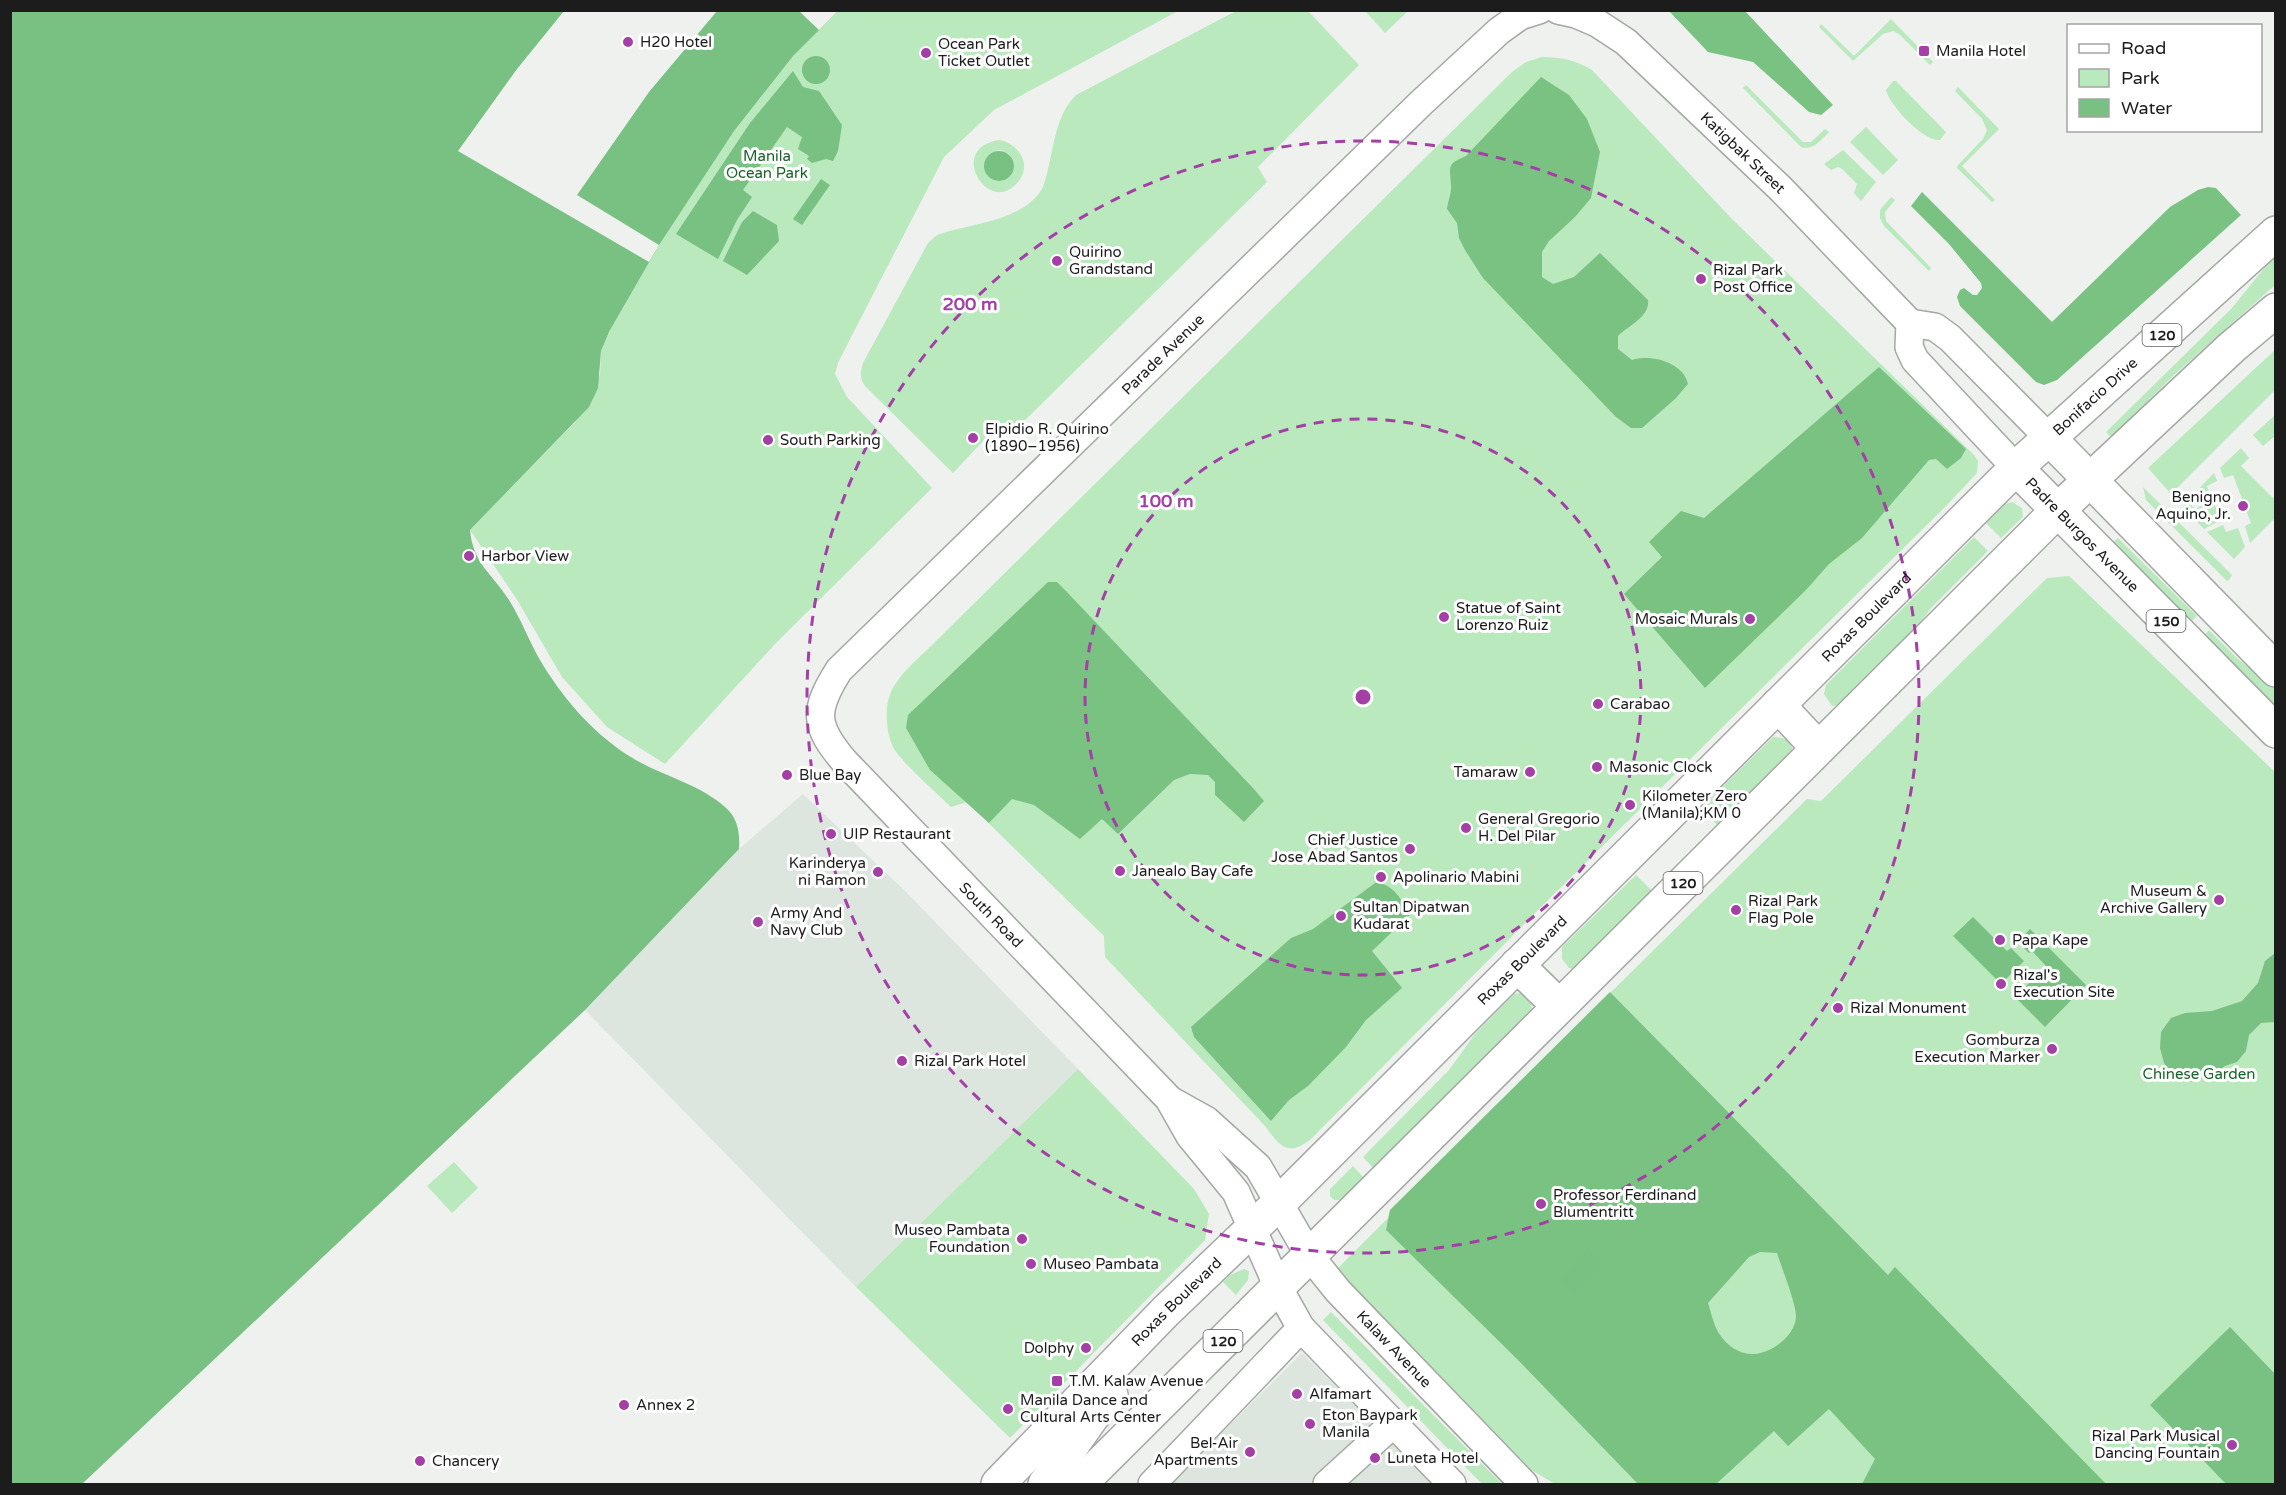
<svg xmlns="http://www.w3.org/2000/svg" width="2286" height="1495" viewBox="0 0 2286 1495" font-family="'Varela Round',sans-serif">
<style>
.built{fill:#dde6de}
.green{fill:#bae9be;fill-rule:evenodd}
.forest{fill:#79c282;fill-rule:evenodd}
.water{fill:#79c182}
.pier{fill:#eef1ee}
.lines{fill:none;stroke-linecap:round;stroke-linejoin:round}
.minor-casing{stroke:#a4a7a4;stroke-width:30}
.major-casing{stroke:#a4a7a4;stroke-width:36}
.highway-casing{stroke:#a4a7a4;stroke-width:36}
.minor{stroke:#fff;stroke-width:27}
.major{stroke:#fff;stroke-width:33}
.highway{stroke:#fff;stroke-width:33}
.ring{fill:none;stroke:#a33fa5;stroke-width:3;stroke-dasharray:10 8}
.poi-dot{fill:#a33fa5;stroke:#fff;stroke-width:2}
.labels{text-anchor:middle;stroke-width:6;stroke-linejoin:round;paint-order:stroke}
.shield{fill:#fff;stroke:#5f605f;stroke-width:1.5}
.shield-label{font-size:14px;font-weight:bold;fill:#1b1c1b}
.poi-label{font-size:15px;fill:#1b1c1b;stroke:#fff;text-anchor:start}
.street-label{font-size:15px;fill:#1b1c1b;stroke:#fff}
.park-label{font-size:15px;fill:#176429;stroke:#fff}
.centre{fill:#a33fa5;stroke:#fff;stroke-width:3}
.ring-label{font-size:18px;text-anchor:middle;font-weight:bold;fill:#a33fa5;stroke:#fff;stroke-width:6;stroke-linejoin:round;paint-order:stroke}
</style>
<rect width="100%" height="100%" fill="#eef1ee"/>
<path class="built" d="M803 794 905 891 1078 1069 856 1287 585 1010 739 849Z
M1302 1353 1435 1484H1170Z"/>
<path class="green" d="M564 11H1178L994 110 944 157 849 341 838 363 835 374 847 397 932 488 775 644 665 764 607 727 562 677 516 598 470 530 575 422 600 375 601 351 610 331Z
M1236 11H1308L1359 65 1258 167 1267 182 1011 434 999 424 953 473 865 386C859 377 860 371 864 361L928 243 937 235 946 232C978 223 1026 219 1043 187 1054 157 1052 119 1076 95Z
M1365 11H1408L1385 33Z
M1891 19 1933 62 1930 65 1899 34 1893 31 1883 34 1853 61 1819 27 1821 24 1854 56Z
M1542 57C1562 57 1575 60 1592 70L1731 218 1974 455 1978 461 1977 473 1946 506 1543 905 1311 1139C1288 1158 1279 1145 1265 1126L1105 957 1104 936 967 802 951 807C938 794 900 761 893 747 886 732 884 707 891 692 900 672 922 656 937 640L1512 72 1526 62Z
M1893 81H1896L1946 132 1940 140C1924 142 1889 105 1886 90Z
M1746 85 1803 142H1811L1825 129 1829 132C1821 140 1813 151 1801 147L1743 88Z
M1958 87 1999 129 1962 166 1995 200 1992 202 1957 168 1958 165 1983 139 1987 130 1982 119 1955 91Z
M1866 127 1898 160 1883 175 1850 142Z
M1000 140C1018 144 1033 164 1018 182 989 218 945 147 1000 140ZM1000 150C1013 153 1018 165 1010 176L991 179 985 171 995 151Z
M1843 150 1876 182 1861 201 1854 193 1857 184 1841 168 1838 167 1831 170 1824 164Z
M1891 197 1895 200 1885 212 1886 221 1931 268 1929 271 1884 226 1880 218V210Z
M2275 255V285L2175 374 2111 437 2106 432 2231 309Z
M2275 350V390L2171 494 2148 468Z
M2275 415V436L2263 446 2253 435Z
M2241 448 2249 458 2241 466 2273 498 2275 497V518L2250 543 2245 526 2251 523 2233 475 2224 478 2220 468Z
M2214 473 2217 481 2207 486 2210 495 2195 501 2189 499Z
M2143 487 2232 575 2229 580 2227 581 2146 500Z
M2187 501 2195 509 2213 501 2221 520 2204 529 2183 508Z
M2012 502 2022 508 2023 517 2001 538 1986 523 2005 504Z
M2223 525 2226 532 2238 528 2245 547 2234 559 2207 532Z
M1974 537 1988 551 1932 607 1900 648 1842 705 1832 706 1824 694 1826 685Z
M2118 538 2197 616 2191 622 2112 543Z
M2069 576 2275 772V1484H1555L1528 1468 1336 1270 1388 1218 1390 1210 1807 799 1821 801 2047 578Z
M2209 630 2237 658 2275 688V709L2203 637Z
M1773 737C1784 737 1796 742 1791 755L1719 827 1701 808Z
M1636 875 1654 893 1574 969 1569 968 1562 959V947Z
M1520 993 1531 1001 1532 1012 1374 1169 1363 1157 1449 1070 1475 1034 1514 994Z
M1078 1069 1194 1189 1209 1214 1205 1240 1010 1438 856 1287Z
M454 1162 478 1188 452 1213 427 1186Z
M1353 1166 1364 1178 1340 1200H1334L1330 1196V1189Z
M1244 1269 1249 1271 1248 1280 1236 1295 1223 1282 1230 1275Z
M1331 1312 1502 1484H1482L1323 1320Z"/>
<path class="forest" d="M1669 11H1745L1833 105 1821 115 1809 112 1753 62 1708 52Z
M1541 77 1569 95 1587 119 1600 152 1591 198 1575 217 1549 241 1542 252V277L1553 284 1574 277 1600 253 1648 300C1650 317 1629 325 1618 336V349L1632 360C1651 354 1683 362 1688 384L1675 399 1642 428H1631L1616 417 1483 278 1465 250 1459 238 1457 223 1447 209C1448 201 1452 192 1451 185 1450 167 1446 164 1466 156Z
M2208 187 2216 188 2241 215 2057 380 2044 385 2036 382 1960 306 1957 297 1960 290 1964 288 1973 295H1977L1982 288 1981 283 1949 244 1911 206 1922 192 2052 322 2170 207 2198 190Z
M1879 367 1966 449 1961 458 1947 469 1936 459 1929 460 1862 538 1829 564 1806 590 1705 688 1624 594 1662 557 1649 542 1681 511 1704 518Z
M1048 582H1057L1066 591 1253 788 1264 801 1244 822 1215 795V782L1208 775 1190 774 1174 780 1118 834 1102 819 1080 839 1034 805 1012 799 989 823 930 770 906 728 908 715Z
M1375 883C1392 882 1403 901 1410 915L1372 951 1402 988 1366 1020 1346 1047 1308 1086 1289 1100 1271 1121 1194 1037 1191 1027 1291 938 1313 929Z
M1610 992 1888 1275 1895 1267 2106 1484H1862L1875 1459 1829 1409 1788 1446 1774 1431 1716 1484H1638L1517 1359 1386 1230 1390 1210ZM1760 1252 1777 1253C1781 1266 1796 1303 1796 1316 1796 1335 1772 1353 1754 1354 1744 1355 1732 1349 1725 1341 1715 1332 1712 1316 1708 1303L1749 1257Z"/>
<path class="water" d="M10 11H838L793 56 734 131 659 245 610 330 601 351 598 388 589 407 470 530C473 564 492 573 509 600 521 619 529 641 540 660 562 697 590 730 626 754 657 775 697 782 725 807 738 818 740 833 739 849L585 1010 82 1484H10Z
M802 70a14 14 0 1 1 28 0a14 14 0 1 1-28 0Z
M793 71 803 87 819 91 842 125 838 151 833 161 826 159 812 163 807 159 809 156 798 149 802 137 787 127 743 190 752 197 737 220 718 259 676 234 750 123Z
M984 166a15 15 0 1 1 30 0a15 15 0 1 1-30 0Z
M821 179 830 185 802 225 793 219Z
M753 211 777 225 779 241 747 275 723 261 742 222Z
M1973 917 2007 951 2011 948 2024 961 2001 984 1953 936Z
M2030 929 2086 985 2045 1027 2015 997 2046 966 2032 951 2029 953 2018 942Z
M2275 953V1022L2261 1023 2249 1035 2246 1051 2237 1062 2225 1066 2213 1074 2197 1081 2184 1082 2173 1076 2164 1063 2160 1048 2161 1032 2171 1018 2185 1013 2212 1011 2242 1001 2258 983 2265 961Z
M1588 1248 1606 1265 1575 1296 1558 1280Z
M2230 1327 2275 1374V1484H2226L2150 1405Z"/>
<path class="pier" d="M564 11H717L649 92 577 195 659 245 649 262 458 151 517 69Z
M799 11H838L819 30Z"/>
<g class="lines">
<defs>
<g id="minor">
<path id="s1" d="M1558 10 1576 14 1597 23 1626 42 1781 189 1910 323 1935 327 1950 338 2049 438"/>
<path d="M1910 323 1909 347 1915 360 2016 468"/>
<path id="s2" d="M1170 1100 1206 1120 1258 1167 1309 1255 1338 1291 1524 1484"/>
<path d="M1152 1484 1301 1328"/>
<path d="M1327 1484 1393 1424"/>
<path id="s3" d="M1452 1484 1301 1328 1278 1287 1236 1192 1190 1136 1169 1099 845 762C814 726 813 711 839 670L1421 103 1499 31 1520 16 1539 10"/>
</g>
<g id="major">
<path d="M2049 438 2276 670"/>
<path id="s4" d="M2016 468 2276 731"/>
</g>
<g id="highway">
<path d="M1778 705 1818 748"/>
<path d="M1517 965 1559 1006"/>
<path id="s5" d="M998 1484 1166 1311 1279 1203 2016 468 2276 233"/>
<path d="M1045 1484 1092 1417 1111 1395"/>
<path d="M1080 1484 2057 511 2231 348 2276 310"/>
</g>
</defs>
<use href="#minor" class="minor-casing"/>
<use href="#major" class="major-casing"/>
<use href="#highway" class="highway-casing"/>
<use href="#minor" class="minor"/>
<use href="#major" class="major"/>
<use href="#highway" class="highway"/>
</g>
<g class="ring">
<circle cx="1363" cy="697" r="278"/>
<circle cx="1363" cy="697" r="556"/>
</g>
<g class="poi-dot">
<circle cx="628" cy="42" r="6"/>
<rect x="1918" y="45" width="12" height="12" rx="3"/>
<circle cx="926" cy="53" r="6"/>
<circle cx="1057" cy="261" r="6"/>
<circle cx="1701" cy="279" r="6"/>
<circle cx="973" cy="438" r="6"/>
<circle cx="768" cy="440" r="6"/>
<circle cx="2243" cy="506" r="6"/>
<circle cx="469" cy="556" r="6"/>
<circle cx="1444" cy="617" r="6"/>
<circle cx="1750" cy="619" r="6"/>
<circle cx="1598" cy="704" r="6"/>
<circle cx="1597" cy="767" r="6"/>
<circle cx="1530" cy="772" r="6"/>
<circle cx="787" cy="775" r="6"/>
<circle cx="1630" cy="805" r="6"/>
<circle cx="1466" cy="828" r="6"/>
<circle cx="831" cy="834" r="6"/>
<circle cx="1410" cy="849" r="6"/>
<circle cx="1120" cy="871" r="6"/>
<circle cx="878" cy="872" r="6"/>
<circle cx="1381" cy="877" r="6"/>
<circle cx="2219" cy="900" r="6"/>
<circle cx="1736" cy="910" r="6"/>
<circle cx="1341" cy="916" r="6"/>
<circle cx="758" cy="922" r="6"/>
<circle cx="2000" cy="940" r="6"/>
<circle cx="2001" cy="984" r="6"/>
<circle cx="1838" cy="1008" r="6"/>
<circle cx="2052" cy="1049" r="6"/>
<circle cx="902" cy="1061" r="6"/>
<circle cx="1541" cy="1204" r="6"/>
<circle cx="1022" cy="1239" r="6"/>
<circle cx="1031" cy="1264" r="6"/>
<circle cx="1086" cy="1348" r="6"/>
<rect x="1051" y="1375" width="12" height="12" rx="3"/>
<circle cx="1297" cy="1394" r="6"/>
<circle cx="624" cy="1405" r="6"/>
<circle cx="1008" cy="1409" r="6"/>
<circle cx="1310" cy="1424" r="6"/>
<circle cx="2232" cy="1445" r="6"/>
<circle cx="1250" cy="1452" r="6"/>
<circle cx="1375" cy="1458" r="6"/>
<circle cx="420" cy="1461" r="6"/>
</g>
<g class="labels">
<g class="shield">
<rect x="2142.5" y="324" width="39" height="22" rx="4.5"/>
<rect x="2146.5" y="610" width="39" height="22" rx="4.5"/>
<rect x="1663.5" y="872" width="39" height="22" rx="4.5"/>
<rect x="1203.5" y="1330" width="39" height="22" rx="4.5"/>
</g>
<g class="shield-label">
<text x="2162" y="340">120</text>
<text x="2166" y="626">150</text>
<text x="1683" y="888">120</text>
<text x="1223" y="1346">120</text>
</g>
<g class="poi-label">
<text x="640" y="47">H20 Hotel</text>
<text x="938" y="49">Ocean Park<tspan x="938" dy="17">Ticket Outlet</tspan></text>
<text x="1936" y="56">Manila Hotel</text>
<text x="1069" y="257">Quirino<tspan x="1069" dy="17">Grandstand</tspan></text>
<text x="1713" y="275">Rizal Park<tspan x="1713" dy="17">Post Office</tspan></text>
<text x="985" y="434">Elpidio R. Quirino<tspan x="985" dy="17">(1890–1956)</tspan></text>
<text x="780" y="445">South Parking</text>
<text x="2231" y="502" text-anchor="end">Benigno<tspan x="2231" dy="17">Aquino, Jr.</tspan></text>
<text x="481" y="561">Harbor View</text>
<text x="1456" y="613">Statue of Saint<tspan x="1456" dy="17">Lorenzo Ruiz</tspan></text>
<text x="1738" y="624" text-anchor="end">Mosaic Murals</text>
<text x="1610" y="709">Carabao</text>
<text x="1609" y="772">Masonic Clock</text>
<text x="1518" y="777" text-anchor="end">Tamaraw</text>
<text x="799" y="780">Blue Bay</text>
<text x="1642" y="801">Kilometer Zero<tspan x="1642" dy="17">(Manila);KM 0</tspan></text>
<text x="1478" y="824">General Gregorio<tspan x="1478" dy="17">H. Del Pilar</tspan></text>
<text x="843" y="839">UIP Restaurant</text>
<text x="1398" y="845" text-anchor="end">Chief Justice<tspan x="1398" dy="17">Jose Abad Santos</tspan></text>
<text x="866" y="868" text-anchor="end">Karinderya<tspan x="866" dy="17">ni Ramon</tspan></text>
<text x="1132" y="876">Janealo Bay Cafe</text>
<text x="1393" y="882">Apolinario Mabini</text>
<text x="2207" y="896" text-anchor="end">Museum &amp;<tspan x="2207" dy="17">Archive Gallery</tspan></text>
<text x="1748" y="906">Rizal Park<tspan x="1748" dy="17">Flag Pole</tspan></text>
<text x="1353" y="912">Sultan Dipatwan<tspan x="1353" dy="17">Kudarat</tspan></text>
<text x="770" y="918">Army And<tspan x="770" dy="17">Navy Club</tspan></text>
<text x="2012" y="945">Papa Kape</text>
<text x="2013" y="980">Rizal's<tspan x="2013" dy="17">Execution Site</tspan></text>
<text x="1850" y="1013">Rizal Monument</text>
<text x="2040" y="1045" text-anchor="end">Gomburza<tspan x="2040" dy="17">Execution Marker</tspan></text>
<text x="914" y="1066">Rizal Park Hotel</text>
<text x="1553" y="1200">Professor Ferdinand<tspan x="1553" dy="17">Blumentritt</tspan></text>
<text x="1010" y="1235" text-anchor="end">Museo Pambata<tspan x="1010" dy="17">Foundation</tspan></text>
<text x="1043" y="1269">Museo Pambata</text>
<text x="1074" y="1353" text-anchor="end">Dolphy</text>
<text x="1069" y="1386">T.M. Kalaw Avenue</text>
<text x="1309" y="1399">Alfamart</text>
<text x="1020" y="1405">Manila Dance and<tspan x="1020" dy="17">Cultural Arts Center</tspan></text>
<text x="636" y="1410">Annex 2</text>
<text x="1322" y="1420">Eton Baypark<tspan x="1322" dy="17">Manila</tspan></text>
<text x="2220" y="1441" text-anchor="end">Rizal Park Musical<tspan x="2220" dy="17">Dancing Fountain</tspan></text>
<text x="1238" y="1448" text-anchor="end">Bel-Air<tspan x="1238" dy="17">Apartments</tspan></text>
<text x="1387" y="1463">Luneta Hotel</text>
<text x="432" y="1466">Chancery</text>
</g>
<g class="street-label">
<text dy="5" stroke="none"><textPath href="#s1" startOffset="237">Katigbak Street</textPath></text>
<text dy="5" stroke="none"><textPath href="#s3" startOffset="1506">Parade Avenue</textPath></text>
<text dy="5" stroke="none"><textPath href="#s5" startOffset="1545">Bonifacio Drive</textPath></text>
<text dy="5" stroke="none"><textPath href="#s4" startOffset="94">Padre Burgos Avenue</textPath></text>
<text dy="5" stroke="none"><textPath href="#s5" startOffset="1227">Roxas Boulevard</textPath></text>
<text transform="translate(991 915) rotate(46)" y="5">South Road</text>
<text dy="5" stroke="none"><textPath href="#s5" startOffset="741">Roxas Boulevard</textPath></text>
<text dy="5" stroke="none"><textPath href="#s5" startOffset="255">Roxas Boulevard</textPath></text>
<text dy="5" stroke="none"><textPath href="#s2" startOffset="340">Kalaw Avenue</textPath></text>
</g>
<g class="park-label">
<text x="767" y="161">Manila<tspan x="767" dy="17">Ocean Park</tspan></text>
<text x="2199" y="1079">Chinese Garden</text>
</g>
</g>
<circle cx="1363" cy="697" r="9" class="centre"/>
<g class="ring-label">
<text x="970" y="310">200 m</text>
<text x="1166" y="507">100 m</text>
</g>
<rect width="2286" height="1495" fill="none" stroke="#1b1c1b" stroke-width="24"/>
<rect x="2067" y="24" width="195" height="108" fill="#ffffff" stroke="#a4a4a4" stroke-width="1.5"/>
<rect x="2079" y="44" width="30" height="9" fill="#ffffff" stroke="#a4a4a4" stroke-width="1.5"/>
<text x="2121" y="54" font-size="18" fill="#1b1c1b">Road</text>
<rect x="2079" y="69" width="30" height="18" fill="#bae9be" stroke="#a4a4a4" stroke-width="1.5"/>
<text x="2121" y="84" font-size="18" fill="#1b1c1b">Park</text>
<rect x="2079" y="99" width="30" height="18" fill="#79c182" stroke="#a4a4a4" stroke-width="1.5"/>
<text x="2121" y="114" font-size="18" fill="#1b1c1b">Water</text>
</svg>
